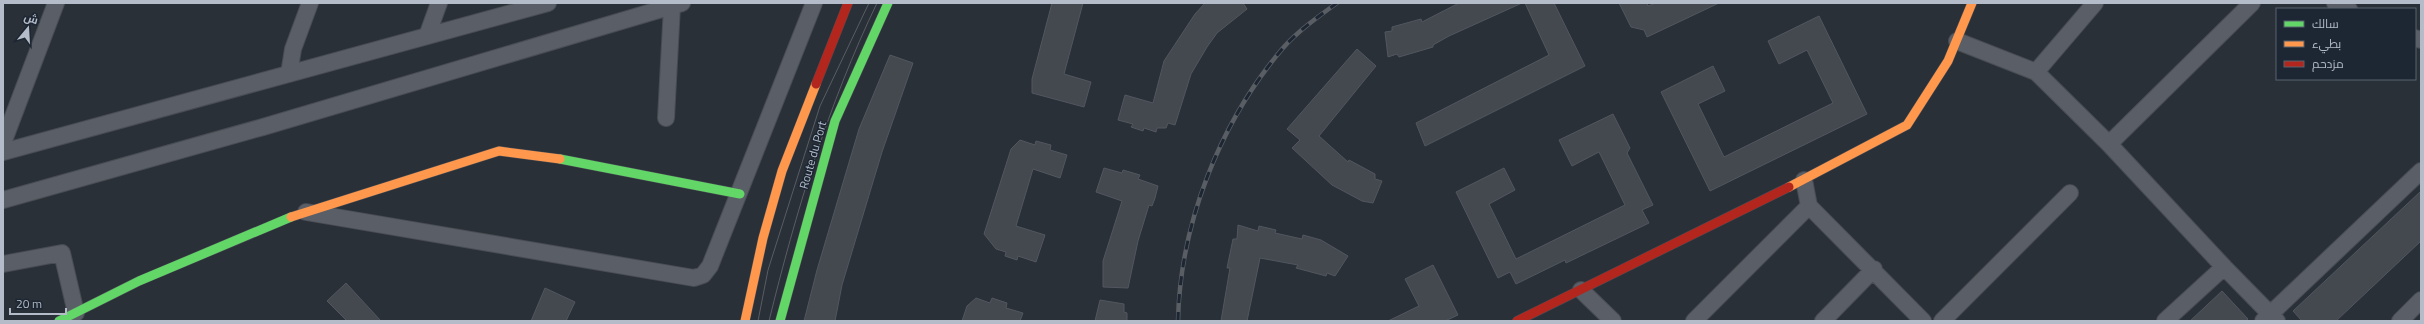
<svg xmlns="http://www.w3.org/2000/svg" width="2424" height="324" viewBox="0 0 2424 324" font-family="'Titillium Web',Cairo,sans-serif">
<style>
.building{fill:#444950;stroke:#52575f}
.lines{fill:none;stroke-linecap:round;stroke-linejoin:round}
.street-casing{stroke:#484c53;stroke-width:18}
.fast-casing{stroke:#484c53;stroke-width:10}
.slow-casing{stroke:#484c53;stroke-width:10}
.jam-casing{stroke:#484c53;stroke-width:10}
.street{stroke:#5a5e66;stroke-width:16}
.fast{stroke:#63d668;stroke-width:9}
.slow{stroke:#ff974d;stroke-width:9}
.jam{stroke:#b3261e;stroke-width:9}
.tram{stroke:#595d64;stroke-width:1}
.rail-casing{stroke:#595d64;stroke-width:4.5}
.rail{stroke:#1d2633;stroke-width:3;stroke-dasharray:9;stroke-linecap:butt}
.labels{text-anchor:middle;stroke-width:3;stroke-linejoin:round;paint-order:stroke}
.street-label{font-size:12px;fill:#b4bcc9;stroke:#1d2633}
</style>
<rect width="100%" height="100%" fill="#2a3038"/>
<path class="building" d="M1052 3H1083L1064 74 1091 82 1084 107 1032 93V79Z
M1205 3H1243L1247 9 1217 33 1207 47 1191 74 1175 125 1168 123 1166 128H1157L1156 132 1144 128 1143 131 1131 127 1133 124 1118 120 1125 95 1153 103 1164 61 1195 14Z
M1459 3H1522L1449 36 1433 45V47L1399 57 1397 54 1388 57 1385 32 1392 31V27L1421 19 1422 22Z
M1525 3H1554L1585 66 1425 146 1416 123 1549 55Z
M1619 3H1647L1648 6 1656 3H1719L1647 37 1644 30 1631 27Z
M1819 16 1867 114 1710 191 1661 92 1713 66 1725 91 1698 104 1724 157 1833 103 1807 50 1779 64 1768 41Z
M1357 49 1376 66 1319 136 1348 162 1349 160 1375 174V179L1382 181 1373 203 1362 201 1332 185 1292 148 1300 140 1287 129Z
M890 55 913 63 882 152 842 285 835 321H804L817 270 859 129Z
M1613 114 1630 148 1627 153 1653 205 1642 210 1649 223 1566 263 1565 260 1516 284 1510 272 1498 278 1456 192 1504 168 1515 190 1489 204 1516 259 1625 205 1599 152 1572 166 1559 140Z
M1020 140 1035 145 1036 141 1051 145 1050 150 1067 155 1060 178 1033 169 1016 226 1045 235 1036 262 1018 256 1017 260 1005 256 1006 252 996 249 984 234 1011 149Z
M1104 168 1122 173 1123 170 1140 175 1138 179 1158 186 1155 198 1152 206 1149 205 1138 241 1128 288 1103 287V261L1122 201 1096 192Z
M2421 191V241L2336 321H2302L2293 311Z
M1238 225 1258 231 1259 226 1276 230 1275 233 1302 239 1303 235 1321 240 1348 256 1335 276 1327 273 1326 276 1296 268 1298 265 1260 258 1247 321H1221L1230 268H1227L1233 239H1237Z
M1433 265 1458 315 1445 321H1388L1419 306 1405 279Z
M346 283 381 321H347L327 301Z
M545 288 575 302 566 321H531Z
M2222 291 2248 319 2246 321H2190Z
M976 298 990 303 992 298 1007 303 1006 308 1023 313 1020 321H962L967 306Z
M1100 300 1124 304V312L1127 313V321H1095Z"/>
<g class="lines">
<defs>
<path id="street" d="M2335 3 2349 9
M427 36 439 3
M2415 38 2421 40
M1957 41 2036 72 2109 144 2224 267 2277 321
M2036 72 2095 3
M289 74 293 49 310 3
M666 118 672 6
M3 143 56 3
M2109 144 2252 3
M3 152 548 3
M1804 180 1809 206 1923 321
M3 200 263 127 682 3
M306 212 694 278 703 275 710 266 814 3
M3 264 62 253 76 313
M1581 290 1613 321
M1694 321 1809 206
M1823 321 1874 269
M1942 321 2070 193
M2165 321 2224 267
M2263 321 2421 171
M2400 321 2421 300"/>
<path id="fast" d="M560 159 740 194
M59 321 139 281 291 217
M780 321 835 121 888 3"/>
<path id="slow" d="M1789 187 1907 125 1948 61 1972 3
M291 217 499 151 560 159
M745 321 763 238 782 171 816 84"/>
<path id="jam" d="M816 84 848 3
M1517 321 1789 187"/>
</defs>
<use href="#street" class="street-casing"/>
<use href="#fast" class="fast-casing"/>
<use href="#slow" class="slow-casing"/>
<use href="#jam" class="jam-casing"/>
<use href="#street" class="street"/>
<use href="#fast" class="fast"/>
<use href="#slow" class="slow"/>
<use href="#jam" class="jam"/>
<path class="tram" d="M758 321 768 270 820 106 869 3
M769 321C796 211 828 105 877 3"/>
<defs>
<path id="rail" d="M1178 321C1180 224 1220 122 1283 48 1298 31 1319 16 1337 3"/>
</defs>
<use href="#rail" class="rail-casing"/>
<use href="#rail" class="rail"/>
</g>
<g class="labels">
<g class="street-label">
<text transform="translate(813 155) rotate(-74)" y="4">Route du Port</text>
</g>
</g>
<rect width="2424" height="324" fill="none" stroke="#b4bcc9" stroke-width="8"/>
<rect x="2276" y="8" width="140" height="72" fill="#1d2633" stroke="#59626f"/>
<rect x="2284" y="21" width="20" height="6" fill="#63d668" stroke="#59626f"/>
<text x="2312" y="28" font-size="12" fill="#b4bcc9">سالك</text>
<rect x="2284" y="41" width="20" height="6" fill="#ff974d" stroke="#59626f"/>
<text x="2312" y="48" font-size="12" fill="#b4bcc9">بطيء</text>
<rect x="2284" y="61" width="20" height="6" fill="#b3261e" stroke="#59626f"/>
<text x="2312" y="68" font-size="12" fill="#b4bcc9">مزدحم</text>
<g transform="translate(28 28) rotate(18)" stroke="#1d2633" stroke-width="3" paint-order="stroke">
<path d="M0-3L7 15L0 10L-7 15Z" fill="#b4bcc9"/>
<text y="-6" font-size="11" font-weight="bold" text-anchor="middle" fill="#b4bcc9">ش</text>
</g>
<path d="M10 308v6h56v-6" fill="none" stroke="#b4bcc9" stroke-width="2"/>
<text x="16" y="308" font-size="12" fill="#b4bcc9" stroke="#1d2633" stroke-width="3" paint-order="stroke">20 m</text>
</svg>
